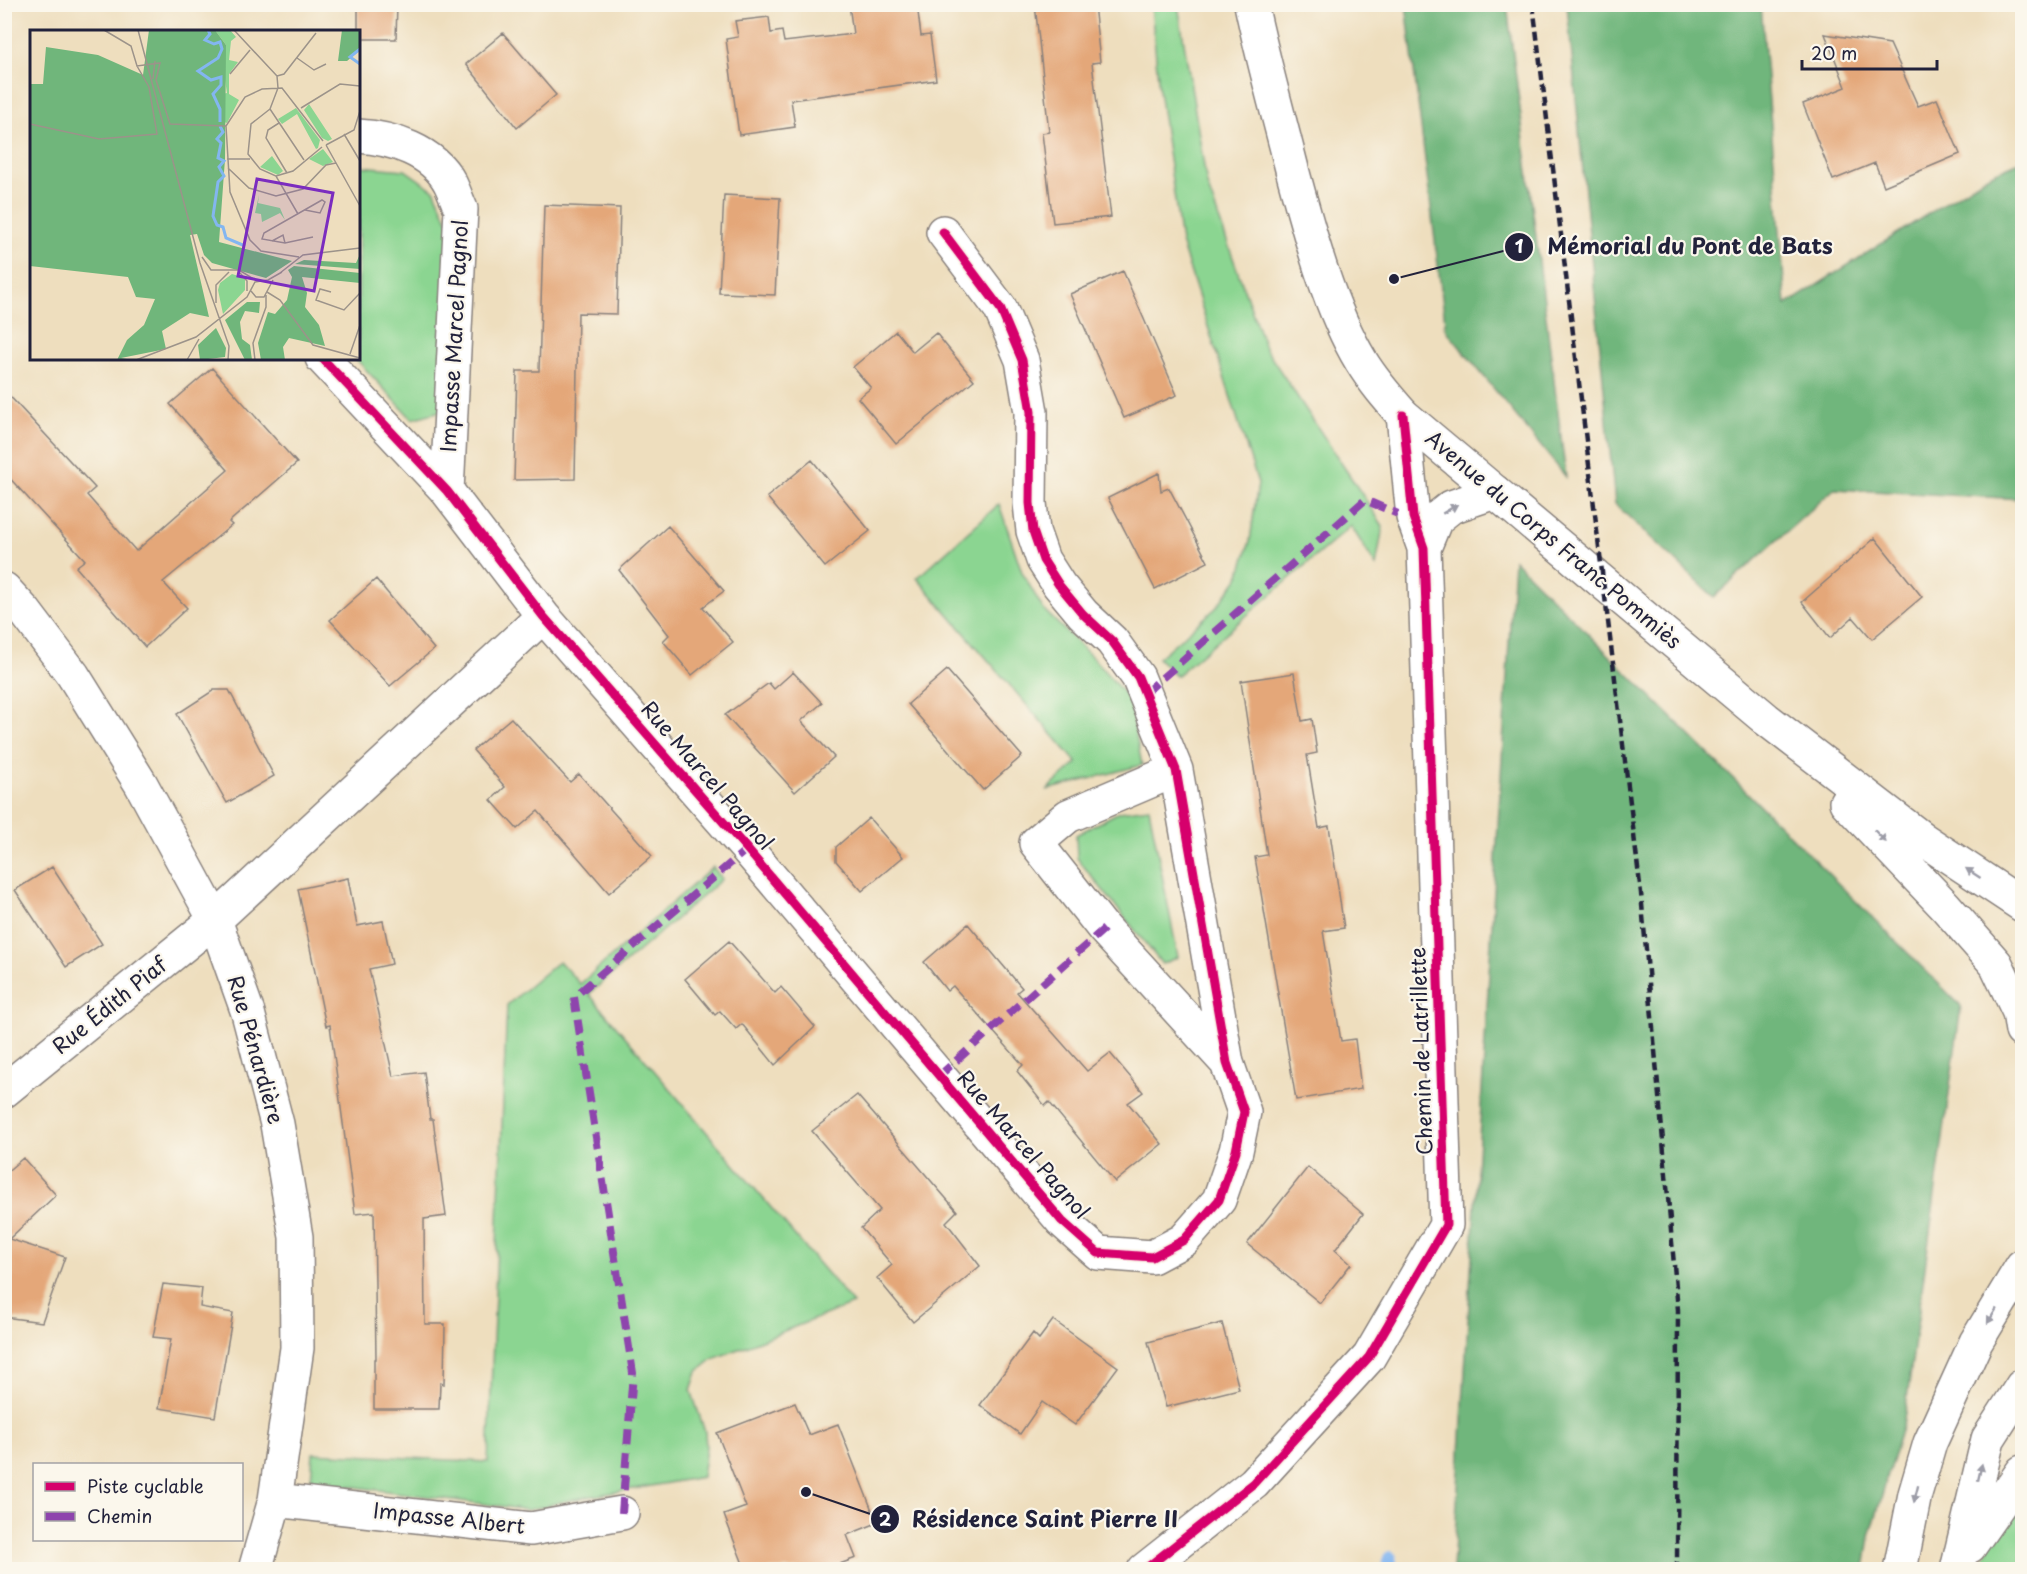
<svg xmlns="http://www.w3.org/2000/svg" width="2027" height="1574" viewBox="0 0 2027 1574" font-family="'Playpen Sans',sans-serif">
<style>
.green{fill:#8bd591;stroke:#567c66;stroke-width:1.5}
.forest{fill:#70b67b;stroke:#496c5b;stroke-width:1.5}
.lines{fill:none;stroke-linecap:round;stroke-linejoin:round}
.stream{stroke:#83b6f0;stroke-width:14}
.building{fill:#e4a779}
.street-casing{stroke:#88807c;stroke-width:36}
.secondary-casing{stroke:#88807c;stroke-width:36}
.primary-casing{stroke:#88807c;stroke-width:36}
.street{stroke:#fff;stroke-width:33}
.secondary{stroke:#fff;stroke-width:33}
.primary{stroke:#fff;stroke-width:33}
.rail{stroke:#22223b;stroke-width:4.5;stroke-dasharray:9 4.5;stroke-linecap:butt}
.quiet{stroke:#8e44ad;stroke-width:8;stroke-dasharray:15 8;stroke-linecap:butt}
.cycleway-casing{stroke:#fbf7ec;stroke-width:13}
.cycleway{stroke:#d6006c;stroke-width:9}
.oneway{fill:#9c9ca7}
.labels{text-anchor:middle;stroke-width:4.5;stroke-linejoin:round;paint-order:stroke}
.street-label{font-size:21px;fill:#22223b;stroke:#fbf7ec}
.inset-river{fill:none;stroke:#83b6f0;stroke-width:3}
.inset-road{fill:none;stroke:#9c938a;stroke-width:1.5}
.view{fill:#7b2cbf;fill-opacity:0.15;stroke:#7b2cbf;stroke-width:3}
.inset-edge{fill:none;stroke:#22223b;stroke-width:3}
.leader{fill:none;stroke:#22223b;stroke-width:2}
.callout-dot{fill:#22223b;stroke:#fbf7ec;stroke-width:2}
.mark-label{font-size:18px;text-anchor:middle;font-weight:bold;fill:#fff}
.callout-label{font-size:22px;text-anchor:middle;font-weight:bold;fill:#22223b;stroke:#fbf7ec;stroke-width:4.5;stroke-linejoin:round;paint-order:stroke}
</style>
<rect width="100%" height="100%" fill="#fbf7ec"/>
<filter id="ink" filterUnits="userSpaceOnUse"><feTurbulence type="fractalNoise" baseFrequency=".0167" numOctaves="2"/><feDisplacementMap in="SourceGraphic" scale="12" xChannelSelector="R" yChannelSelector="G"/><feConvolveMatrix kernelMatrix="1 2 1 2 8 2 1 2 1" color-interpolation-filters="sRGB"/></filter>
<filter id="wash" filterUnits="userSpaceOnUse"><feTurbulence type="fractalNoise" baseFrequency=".008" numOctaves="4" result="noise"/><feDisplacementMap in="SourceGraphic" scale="24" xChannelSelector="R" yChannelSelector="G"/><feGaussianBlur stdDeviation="1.35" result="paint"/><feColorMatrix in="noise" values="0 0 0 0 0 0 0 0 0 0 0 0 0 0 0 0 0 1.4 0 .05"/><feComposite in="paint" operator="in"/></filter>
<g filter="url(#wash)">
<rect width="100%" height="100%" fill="#eedebe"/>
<path class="green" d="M1151 5H1178L1207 185 1265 348 1383 526 1376 566 1351 526 1176 676 1158 658 1216 608 1239 577 1250 541 1258 483 1181 242 1159 90Z
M359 166 405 170 435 191 451 229 441 411 412 419 356 359 358 358Z
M999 504 1022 572 1043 609 1094 659 1129 699 1142 765 1047 790 1077 763 917 578Z
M1149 808 1178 957 1162 964 1077 858 1076 835 1119 812Z
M713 867 722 879 589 994 853 1304 713 1359 697 1372 691 1390 705 1432 706 1447 702 1477 570 1500 528 1510 311 1481 313 1453 488 1462 507 1005 559 961 580 984Z
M2022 1475V1569H1986L1984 1557Z"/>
<path class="forest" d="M1406 5H1507L1566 477 1446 330Z
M1567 5H1761L1786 305 1987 176 2022 161V499L1834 489 1714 597 1615 504Z
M1514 560 1961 1006 1904 1420 1870 1537 1865 1569H1453Z"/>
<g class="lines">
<path class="stream" d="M1389 1570 1390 1558"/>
</g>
<g id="blocks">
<path class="building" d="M358 4H397L396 39H358Z
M849 4H917L921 36 930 35 936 80 791 100 795 127 739 135 726 39 738 37 735 21 769 17 771 33 782 31 784 42 853 34Z
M1035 4H1094L1100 62 1092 63 1111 217 1053 223 1042 133 1049 132Z
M503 33 556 95 517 128 466 64Z
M1825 34 1890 44 1918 106 1937 99 1960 154 1884 186 1875 163 1833 180 1803 104 1846 87Z
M724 195 780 198 775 295 719 293Z
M544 205 620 208 617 314 578 313 575 479 514 480 517 371H539Z
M1123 271 1177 395 1124 418 1070 294Z
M896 331 913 352 936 333 974 380 896 444 858 398 871 388 853 367Z
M212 368 297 463 229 522 232 525 163 582 187 608 145 647 76 567 85 560 4 472V390L95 488 87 495 136 551 228 470 170 404Z
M812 460 870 531 825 567 767 497Z
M1159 473 1161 491 1169 488 1208 562 1155 589 1108 498Z
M668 526 724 591 703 607 733 642 692 675 663 641 669 635 619 570Z
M1875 538 1922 597 1872 639 1853 617 1830 638 1802 602Z
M376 579 434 649 390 686 330 620Z
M947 670 1022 756 983 790 908 704Z
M793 672 822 703 801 721 834 757 795 792 725 715 769 683 774 689Z
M1294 673 1302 721 1312 719 1317 753 1307 755 1319 828 1329 826 1344 928 1323 931 1341 1041 1355 1039 1361 1089 1296 1100 1255 857 1267 855 1241 681Z
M214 690H229L274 776 227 803 177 714Z
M511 718 570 782 579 774 652 856 609 893 538 811 517 829 491 800 505 787 473 750Z
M869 818 903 857 862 891 836 861V847Z
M52 867 102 944 66 967 15 890Z
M348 878 357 926 383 921 392 964 369 969 393 1076 424 1072 430 1119H433L446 1216 424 1219 425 1324H445L444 1384 440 1383 439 1409H374V1359H376L374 1212 355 1214 330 1025 326 1026 298 889Z
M968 924 1022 988 1017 992 1087 1071 1110 1053 1143 1092 1128 1103 1162 1144 1115 1182 1049 1102 1045 1106 1017 1071 1023 1065 953 986 947 991 924 962Z
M729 941 775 993 781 987 815 1027 775 1065 742 1024 736 1029 720 1011 715 1015 685 979Z
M857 1095 957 1211 946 1222 980 1266 913 1322 877 1278 892 1265 861 1228 880 1210 812 1131Z
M23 1158 56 1195 9 1239 65 1257 42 1322 4 1317V1174Z
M1308 1167 1363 1214 1335 1250 1351 1264 1320 1303 1247 1244Z
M163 1284 202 1288 200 1307 233 1313 215 1417 159 1408 171 1339 153 1337Z
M1053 1320 1118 1367 1075 1425 1042 1402 1020 1434 980 1405 1033 1333 1039 1339Z
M1222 1323 1239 1389 1166 1407 1148 1342Z
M795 1403 809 1435 838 1424 877 1523 847 1535 856 1558 826 1569H745L724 1515 746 1507 717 1433Z"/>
</g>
</g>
<g filter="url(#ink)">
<use href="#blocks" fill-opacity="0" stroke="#88807c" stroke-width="1.5"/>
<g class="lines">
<defs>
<path id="street" d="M358 136C392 138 433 151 450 183 454 191 457 200 461 209L447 491
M322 358 447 491 543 616 747 849 1062 1221 1098 1253 1152 1257 1184 1240 1219 1200 1236 1151 1244 1112 1227 1063 1176 770 1138 677 1112 641 1083 614 1059 585 1043 560 1033 531 1030 503 1031 412 1022 360 1000 308 943 232
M1424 548 1436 519 1451 507 1495 492
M4 589 26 613 73 675 141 784 215 920 248 1013 277 1124 296 1237 297 1348 275 1500 255 1570
M1176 770 1068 816 1036 843 1104 929 1227 1063
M4 1091 215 920 543 616
M275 1500 531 1529 622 1513
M1144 1570 1254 1483 1369 1357 1446 1225 1424 548 1413 517 1403 415"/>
<path id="secondary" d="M1251 4C1263 61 1279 117 1293 173 1309 232 1329 308 1361 361 1373 381 1388 398 1403 415L1766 719 1924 840 2022 905
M1846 802 1945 906 1996 964 2019 1012 2022 1031"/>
<path id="primary" d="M1970 1546 2022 1472
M1900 1570 1915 1494 1930 1443 1976 1342 2022 1266
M1957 1570 1988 1439 2022 1386"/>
</defs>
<use href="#street" class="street-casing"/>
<use href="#secondary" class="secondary-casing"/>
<use href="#primary" class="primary-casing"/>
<use href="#street" class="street"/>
<use href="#secondary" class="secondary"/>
<use href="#primary" class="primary"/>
<path class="rail" d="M1533 4 1641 893 1678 1310 1677 1570"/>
<path class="quiet" d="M1145 693 1365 500 1398 514
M939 1076 1104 929
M622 1513 633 1373 574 997 747 849"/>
<defs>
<path id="cycleway" d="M322 358 447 491 543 616 747 849 1062 1221 1098 1253 1152 1257 1184 1240 1219 1200 1236 1151 1244 1112 1227 1063 1176 770 1138 677 1112 641 1083 614 1059 585 1043 560 1033 531 1030 503 1031 412 1022 360 1000 308 943 232
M1144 1570 1254 1483 1369 1357 1446 1225 1424 548 1413 517 1403 415"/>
</defs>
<use href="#cycleway" class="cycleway-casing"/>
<use href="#cycleway" class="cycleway"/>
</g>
<defs><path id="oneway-solid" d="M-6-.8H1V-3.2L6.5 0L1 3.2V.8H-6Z" transform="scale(1.5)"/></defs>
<g class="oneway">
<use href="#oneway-solid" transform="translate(1450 509) rotate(-31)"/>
<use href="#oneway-solid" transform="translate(1880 836) rotate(46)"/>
<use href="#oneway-solid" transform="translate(1973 873) rotate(-147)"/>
<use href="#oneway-solid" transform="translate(1992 1316) rotate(122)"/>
<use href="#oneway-solid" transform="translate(1980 1472) rotate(-77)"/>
<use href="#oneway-solid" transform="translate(1916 1494) rotate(104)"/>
</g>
</g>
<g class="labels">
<g class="street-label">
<text transform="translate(455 336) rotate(-87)" y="7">Impasse Marcel Pagnol</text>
<text transform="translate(1553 540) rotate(40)" y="7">Avenue du Corps Franc Pommiès</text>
<text transform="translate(707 776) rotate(49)" y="7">Rue Marcel Pagnol</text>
<text transform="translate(110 1006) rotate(-39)" y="7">Rue Édith Piaf</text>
<text transform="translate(255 1050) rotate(74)" y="7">Rue Pénardière</text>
<text transform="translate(1422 1051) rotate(-92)" y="7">Chemin de Latrillette</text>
<text transform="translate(1023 1145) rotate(49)" y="7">Rue Marcel Pagnol</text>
<text transform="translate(449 1519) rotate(6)" y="7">Impasse Albert</text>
</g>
</g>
<g transform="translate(30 30)">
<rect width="330" height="330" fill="#eedebe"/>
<path d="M185 0H200L206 7 201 11 199 30 208 32 199 44V64L209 70 197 93 194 92 192 64 197 63 193 36 196 15ZM279 74 302 109 298 111 292 108 274 80ZM266 78 290 110 288 118 286 119 267 84 252 94 248 89ZM293 119 303 132 293 136 279 129ZM242 126 253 141 248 145 230 137ZM229 165 228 173 250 178 255 190 250 183 232 192 231 184 225 183ZM202 244 215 248V260L193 284 188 260 190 253Z" fill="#8bd591"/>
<path d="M119 0H185L196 15 195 129 189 212 262 231 236 248 182 233 174 225 167 204 160 205 179 287 160 283 132 301 136 319 91 328 103 330H87L97 310 114 295 125 269 106 267 98 247 0 236V54H13L16 17 68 25 113 45ZM312 0H330V20L317 31H308ZM330 224V239L265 234 274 230 326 233ZM264 236 330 243V253L272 247 277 263 275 277 289 295 295 316 259 308 253 317 255 330H231L228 313 238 282 245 284 257 270 262 247 258 240ZM217 272H230L229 283 215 281 210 292 212 309 220 315 222 330H215L195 290ZM186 298 196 318 195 327 170 330 168 315Z" fill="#70b67b"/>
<path class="inset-river" d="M178 0 180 4 175 10 184 14 190 12 192 19 188 28 168 41 181 50 191 47V55L183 64 190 79V92M330 19 320 27 330 34M190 96 193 102 187 109 191 113 188 128 194 131 189 137 194 146 188 152 183 186 187 195 193 197 196 208 215 216"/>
<path class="inset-road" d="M74 0 101 16 107 36 130 33 126 50 140 94 196 96M108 0 170 233 199 316 198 330M204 0 247 46M267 28 284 40 296 34M200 44 220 20M247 46 254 44 286 3M123 49 125 31M271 78 310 54 330 56M240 79 221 94 218 124 230 139 246 146 268 184M240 79 274 130M240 79 248 58 247 46M249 93 238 100 236 108 257 143M0 94 69 109 127 104 119 57 107 36M196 96 200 162 220 210 231 221 269 227M196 96 215 67 232 59 252 58 293 111M314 104 330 131M296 115 330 176M296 115 324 100 330 81M197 129H220M198 138 219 158 246 166 273 159 296 135 306 133M246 146 263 141 292 117M275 180 290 183 295 172 292 170 234 203 232 209 255 213 283 207M242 211 253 205 255 213M172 227 181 240H209L227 251M210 243 217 251V261M250 243 273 225 330 218M221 261 226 267H234L243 250M237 262 250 270 283 315 330 328M301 262 290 259 286 270 314 280 330 263M186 273V255L199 242M320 324 330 295M106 330 166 307 217 267 225 252 238 250 252 242M157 330 169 309M225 330 223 313 236 277V265"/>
<path class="view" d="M227 149 303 163 284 261 208 246Z"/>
<rect width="330" height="330" class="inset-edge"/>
</g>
<path class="leader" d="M1394 279L1519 247M806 1492L885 1519"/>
<g class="callout-dot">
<circle cx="1394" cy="279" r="6"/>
<circle cx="806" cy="1492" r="6"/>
<circle cx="1519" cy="247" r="15"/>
<circle cx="885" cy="1519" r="15"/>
</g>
<g class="mark-label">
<text x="1519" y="253">1</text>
<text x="885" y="1526">2</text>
</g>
<g class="callout-label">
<text x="1690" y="254">Mémorial du Pont de Bats</text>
<text x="1045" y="1527">Résidence Saint Pierre II</text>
</g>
<rect width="2027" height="1574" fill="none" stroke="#fbf7ec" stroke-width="24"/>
<rect x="33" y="1463" width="210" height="78" fill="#fbf7ec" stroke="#a4a2a5" stroke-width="1.5"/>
<rect x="45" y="1482" width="30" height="9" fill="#d6006c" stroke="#a4a2a5" stroke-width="1.5"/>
<text x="87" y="1493" font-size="18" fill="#22223b">Piste cyclable</text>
<rect x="45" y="1512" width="30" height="9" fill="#8e44ad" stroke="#a4a2a5" stroke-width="1.5"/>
<text x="87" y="1523" font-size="18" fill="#22223b">Chemin</text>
<path d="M1802 60v9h135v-9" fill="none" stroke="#22223b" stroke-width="3"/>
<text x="1811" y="60" font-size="18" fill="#22223b" stroke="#fbf7ec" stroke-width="4.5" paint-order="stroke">20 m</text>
</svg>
